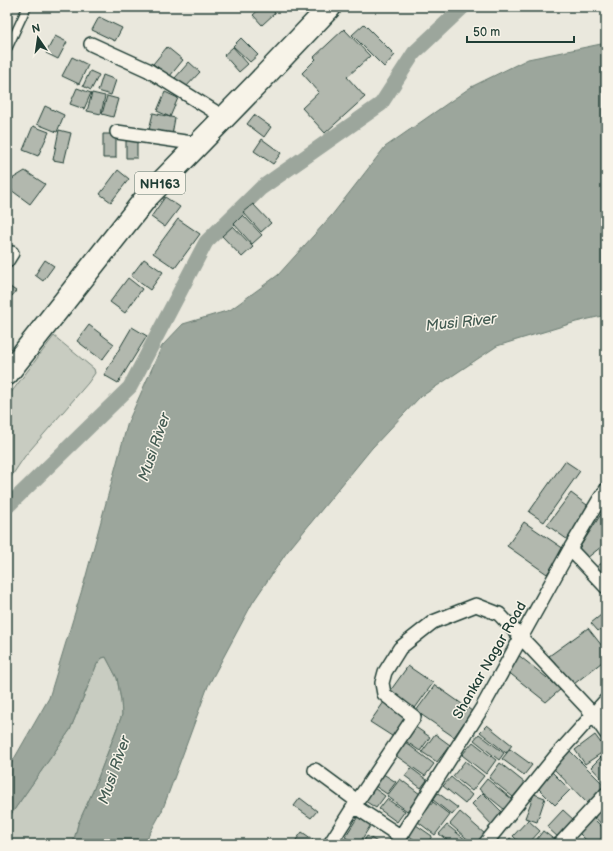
<svg xmlns="http://www.w3.org/2000/svg" width="613" height="851" viewBox="0 0 613 851" font-family="'Balsamiq Sans',sans-serif">
<style>
.green{fill:#c8ccc1;stroke:#74847a}
.water{fill:#9ca69c;stroke:#6a7c72}
.lines{fill:none;stroke-linecap:round;stroke-linejoin:round}
.canal{stroke:#9ca69c;stroke-width:15}
.building{fill:#b2b8ae;stroke:#1f3d34}
.lane-casing{stroke:#1f3d34;stroke-width:10}
.street-casing{stroke:#1f3d34;stroke-width:16}
.highway-casing{stroke:#1f3d34;stroke-width:25}
.lane{stroke:#f7f3e8;stroke-width:7}
.street{stroke:#f7f3e8;stroke-width:13}
.highway{stroke:#f7f3e8;stroke-width:22}
.labels{text-anchor:middle;stroke-width:3;stroke-linejoin:round;paint-order:stroke}
.shield{fill:#f7f3e8;stroke:#60746a;stroke-width:1}
.shield-label{font-size:13px;font-weight:bold;fill:#1f3d34}
.street-label{font-size:14px;fill:#1f3d34;stroke:#f7f3e8}
.water-label{font-size:15px;font-style:italic;fill:#445c53;stroke:#f7f3e8}
</style>
<rect width="100%" height="100%" fill="#eae8dd"/>
<filter id="ink" filterUnits="userSpaceOnUse"><feTurbulence type="fractalNoise" baseFrequency=".025" numOctaves="2"/><feDisplacementMap in="SourceGraphic" scale="8" xChannelSelector="R" yChannelSelector="G"/><feConvolveMatrix kernelMatrix="1 2 1 2 8 2 1 2 1" color-interpolation-filters="sRGB"/></filter>
<g filter="url(#ink)">
<path class="green" d="M54 336 94 369 95 373 88 383 25 456 7 483V398Z
M106 657 117 678 121 700 122 715 93 791 78 824 73 844H7V820L70 730 97 664 102 658Z"/>
<path class="water" d="M606 43V315L576 322 497 346 419 398 372 448 287 552 253 602 208 686 162 811 144 844H73L78 824 93 791 122 715 121 700 117 678 106 657 102 658 97 664 70 730 7 820V771L49 698 84 583 128 422 162 346 183 324 230 310 278 275 332 215 385 147 471 87 528 59Z"/>
<g class="lines">
<path class="canal" d="M7 507 130 387 206 242 261 188 381 104 414 53 463 7"/>
</g>
<path class="building" d="M262 7H269L275 13 262 25 253 15Z
M99 17 122 28 115 41 92 30Z
M364 24 395 55 384 67 352 35Z
M344 29 370 56 347 77 365 97 325 133 302 108 319 92 302 73 316 59 314 57Z
M55 36 67 42 58 59 46 53Z
M241 38 258 55 250 62 233 46Z
M167 47 183 60 170 76 153 64Z
M233 47 248 64 239 72 224 55Z
M72 57 88 65 79 84 62 76Z
M189 62 200 72 185 88 175 78Z
M90 71 99 75 91 90 83 86Z
M103 75 116 80 111 95 98 91Z
M77 88 91 93 84 109 70 104Z
M165 92 178 98 170 117 157 111Z
M92 93 105 96 101 114 87 111Z
M107 96 118 99 113 117 102 114Z
M45 106 64 115 57 132 37 124Z
M153 113 175 118 172 135 149 130Z
M254 115 271 127 264 137 247 124Z
M33 126 49 132 38 156 23 150Z
M59 130 71 133 64 162 53 160Z
M103 134H116V158H103Z
M137 135V158H126V136Z
M262 139 281 153 273 164 254 151Z
M118 170 129 179 111 202 100 194Z
M25 171 45 184 30 204 7 187V182Z
M165 197 180 207 165 227 151 217Z
M253 204 271 223 261 232 243 212Z
M243 215 262 235 252 244 234 224Z
M178 219 200 234 175 268 153 253Z
M233 226 253 247 242 257 222 236Z
M144 259 163 272 150 290 131 276Z
M45 260 54 266 43 281 35 275Z
M128 278 142 289 125 313 110 302Z
M7 285 16 291 12 296 7 292Z
M89 325 114 344 102 360 77 341Z
M132 327 147 336 118 383 104 375Z
M565 461 580 471 544 522 529 512Z
M571 493 591 508 568 540 547 525Z
M605 508 606 510V543L587 558 578 550Z
M524 522 564 549 547 574 507 546Z
M606 560V580L595 568Z
M606 611V625L598 631 591 623Z
M588 628 606 651V659L574 684 549 656Z
M517 654 561 689 546 702 507 671Z
M408 666 433 683 413 711 388 694Z
M435 685 472 711 454 737 416 711Z
M384 702 408 719 395 738 370 722Z
M487 725 512 745 506 753 480 732Z
M414 726 430 737 420 751 404 740Z
M435 734 450 745 437 762 422 752Z
M479 734 504 753 499 760 474 740Z
M595 735 606 750 585 764 575 750Z
M405 742 434 764 425 776 395 755Z
M473 742 496 760 486 774 462 755Z
M510 749 532 765 524 775 502 759Z
M569 750 606 787 588 804 552 767Z
M606 752V781L605 782 591 767Z
M465 761 484 776 472 791 453 776Z
M500 763 525 783 513 797 489 778Z
M411 768 427 780 421 788 405 776Z
M550 770 570 790 555 805 535 785Z
M380 772 396 782 387 794 372 784Z
M451 777 472 795 465 804 443 786Z
M400 779 420 794 407 811 387 796Z
M487 779 513 800 505 810 479 789Z
M371 786 385 796 376 808 362 799Z
M438 793 458 808 452 815 433 800Z
M483 793 506 816 494 827 472 804Z
M534 794 545 798 537 822 525 818Z
M300 798 317 811 311 818 294 806Z
M387 799 405 811 397 822 379 809Z
M606 801V829L592 814Z
M433 802 450 815 435 835 418 822Z
M563 810 575 821 560 839 547 827Z
M460 812 485 834 476 844H473L450 824Z
M359 815 372 823 359 844H356L345 837Z
M590 815 606 831V842L604 844H590L576 830Z
M528 820 540 831 528 844H521L513 836Z
M416 825 432 836 427 844H421L409 836Z
M447 825 471 844H452L439 834Z
M543 831 556 841 553 844H533Z
M302 832 315 841 313 844H293Z
M367 836 381 844H362Z
M342 838 350 844H337Z
M510 838 518 844H505Z"/>
<g class="lines">
<defs>
<path id="lane" d="M7 50 27 7"/>
<path id="street" d="M91 44 148 70 225 118
M117 132 199 144
M7 261 12 253
M570 549 606 587
M315 770 357 801
M354 806 400 836
M330 844 354 806 414 717 384 694 382 683 385 672 400 648 433 622 476 605 499 614 593 714 606 733
M396 844 482 708 570 549 599 500 606 490
M485 844 555 757 606 700
M560 844 606 794"/>
<path id="highway" d="M7 374 146 198 255 86 330 7"/>
</defs>
<use href="#lane" class="lane-casing"/>
<use href="#street" class="street-casing"/>
<use href="#highway" class="highway-casing"/>
<use href="#lane" class="lane"/>
<use href="#street" class="street"/>
<use href="#highway" class="highway"/>
</g>
</g>
<g class="labels">
<rect class="shield" x="135" y="172" width="50" height="22" rx="3"/>
<g class="shield-label">
<text x="160" y="188">NH163</text>
</g>
<g class="street-label">
<text transform="translate(489 660) rotate(-60)" y="5">Shankar Nagar Road</text>
</g>
<g class="water-label">
<text transform="translate(461 322) rotate(-6)" y="5">Musi River</text>
<text transform="translate(154 447) rotate(-71)" y="5">Musi River</text>
<text transform="translate(114 770) rotate(-71)" y="5">Musi River</text>
</g>
</g>
<rect width="613" height="851" fill="none" stroke="#f7f3e8" stroke-width="24"/>
<rect x="12" y="12" width="589" height="827" fill="none" stroke="#1f3d34" stroke-width="1.5" filter="url(#ink)"/>
<g transform="translate(38 38) rotate(347)" stroke="#f7f3e8" stroke-width="3" paint-order="stroke">
<path d="M0-3L7 15L0 10L-7 15Z" fill="#1f3d34"/>
<text y="-6" font-size="11" font-weight="bold" text-anchor="middle" fill="#1f3d34">N</text>
</g>
<path d="M467 36v6h107v-6" fill="none" stroke="#1f3d34" stroke-width="2"/>
<text x="473" y="36" font-size="12" fill="#1f3d34" stroke="#f7f3e8" stroke-width="3" paint-order="stroke">50 m</text>
</svg>
